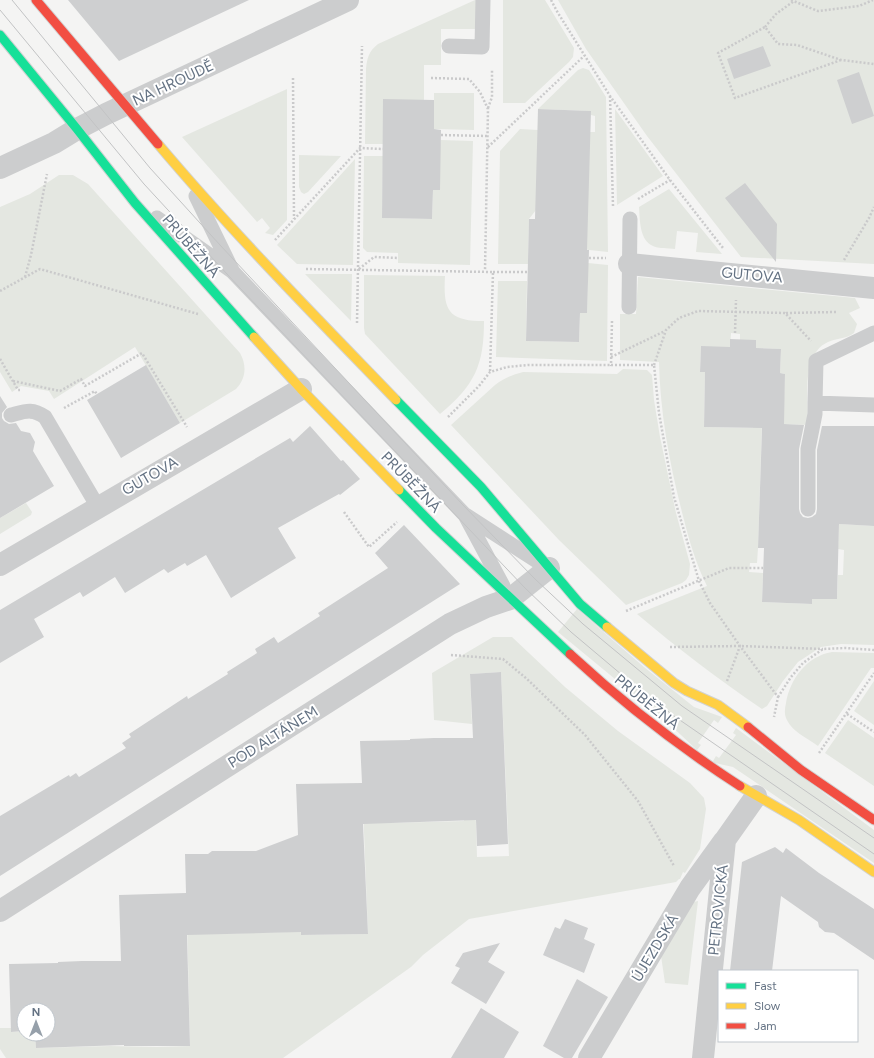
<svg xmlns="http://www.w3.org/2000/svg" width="874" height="1058" viewBox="0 0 874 1058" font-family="Figtree,sans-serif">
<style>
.green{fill:#e4e7e1}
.building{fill:#cecfd0}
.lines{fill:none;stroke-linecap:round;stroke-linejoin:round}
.fast-casing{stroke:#d1d2d2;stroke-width:11}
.slow-casing{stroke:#d1d2d2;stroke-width:11}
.jam-casing{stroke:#d1d2d2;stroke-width:11}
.path{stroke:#cacacb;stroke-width:2.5;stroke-dasharray:2 2;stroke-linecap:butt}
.lane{stroke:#cccdce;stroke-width:15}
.street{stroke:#cccdce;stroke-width:22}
.fast{stroke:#16e098;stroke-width:9}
.slow{stroke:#ffcf43;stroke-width:9}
.jam{stroke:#f24e42;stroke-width:9}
.tram{stroke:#c2c3c4;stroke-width:1}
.labels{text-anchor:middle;stroke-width:4;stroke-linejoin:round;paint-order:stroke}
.street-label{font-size:15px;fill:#647283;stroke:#fff}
</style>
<rect width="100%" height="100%" fill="#f4f4f3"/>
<path class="green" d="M475 0H480L479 29H441V65H424V100L383 144H365L366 69C367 58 369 51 378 44Z
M503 0H545L574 48 573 57 569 62 525 103H503Z
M558 0H874V264L741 257 647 136 586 49Z
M583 68 589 70 606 97 608 252 580 249 590 132H595V116L591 115 590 111 538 109 578 70Z
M287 89V220L273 235 265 233 270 228 262 218 257 222 182 137Z
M434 93H474V130L434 129Z
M615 109 663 176 617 205Z
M520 129 538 130 536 210 529 219 528 264H498L500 151Z
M441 140 473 141 470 265 398 263V253L367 252 363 248 364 156H383L382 218 432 219 433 190Z
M299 155 341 156 308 192 304 194 301 192 299 187Z
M355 159 353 265 297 264 277 245Z
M59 175H73L88 184 240 353C247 365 246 379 236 389L180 423 135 347 54 399 49 391 21 386 12 392 0 372V207L30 194Z
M669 189 722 254 696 252 698 233 677 231 675 249C668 248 657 249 651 245 639 238 640 218 639 207Z
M588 263 608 265 607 361 496 357 498 281H527L526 341 579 342 580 313H587Z
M305 274H352L351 321Z
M364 275 445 276C443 310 448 321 484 321 484 365 475 385 440 414L365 334 364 328Z
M638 277 855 298 860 308 849 313 857 324 854 333C846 339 837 338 828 342 801 354 808 399 808 425L779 424 784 399 785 374 780 373 781 349 756 348 740 340V334L731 333 730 347H701L700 372H705L704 427 753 428 754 423H762L758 548 757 563H750L749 572 763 573 762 602 812 604V599H837L838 575H843L844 550 838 549 839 524 874 526V645L841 644 821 647 798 662 783 681 767 706 762 709C718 679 677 648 637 614L707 586C696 564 689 540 683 516 670 466 660 413 659 362L620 360V314H636Z
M623 369 647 370 652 375 654 400 660 437 676 513 690 564 689 575 686 580 682 583 626 605 559 540 451 425 495 385C504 378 512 375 523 372L617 374Z
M26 503 32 512 31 515 0 534V518Z
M577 609 644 667 694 707 722 717 718 723 714 720 698 743 701 745 697 750 666 721 558 632Z
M493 637H512L565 687 618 731 690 783 704 798 706 809 700 849 685 873 683 872 680 879H679L676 882 469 919 423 955 411 967 283 1058H6L0 1049V1028H11V1032L24 1031V1034H35L36 1048 110 1046 157 1047 190 1046 187 918 213 934 287 932 300 903 301 935 368 934 363 806 389 823 464 821V811L475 793 477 857 509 856 501 672 470 674 472 724 434 720 432 673Z
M832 652 874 653V668H871L818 746C807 738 791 731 786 718 784 713 785 708 786 703 790 679 807 656 832 652Z
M874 681V725L854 711Z
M848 720 874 738V786L825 753Z
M736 728 874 830V863L733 767 715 763 713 761 716 756 719 758 736 735 733 733Z
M698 901 688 985 665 983 660 949 689 903Z"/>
<path class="building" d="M68 0H249L119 61Z
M763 46 771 66 734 79 727 59Z
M859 72 874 116 852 124 837 80Z
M383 99 434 100V129L441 130 440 190H433L432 219 382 218Z
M538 109 591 111 587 250H589L587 313H580L579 342 526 341 529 219H535Z
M745 183 777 224 776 262 725 198Z
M730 339 756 340V348L781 349 780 373 785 374 784 424 804 425 799 449V509L800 513 803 517 808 518 812 517 816 514 817 509V450L822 426H874V526L839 524 837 599H812V604L762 602 764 548H758L762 428 704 427 705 372H700L701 346 730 347Z
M146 365 180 423 121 458 87 400Z
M0 396 7 407 2 413V418L4 421 9 424 16 423 21 431 30 433 35 442 33 451 54 486 0 518Z
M310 426 341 461 343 460 360 479 340 495 339 494 278 528 296 558 231 598 206 555 187 566 185 563 168 573 164 569 125 593 115 577 83 597 80 592 34 619 44 637 0 663V610L290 438 293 442Z
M404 525 460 584 0 876V816L69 775 70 777 76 773 79 777 126 748 122 743 131 737 129 734 187 696 188 699 228 674 227 672 257 653 255 649 274 637 278 643 320 616 318 613 388 568 375 553Z
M501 672 508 844 477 846 476 820 363 824 368 934 301 935V932L187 935 190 1046H124V1045L36 1048 35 1034H48V1010H24V1031L11 1032 9 964 58 963V962L82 961H121L119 895 186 893 185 854H208L212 851H256L298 835 296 784 362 783 360 741 410 740V739L434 738H473L470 674Z
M775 847 783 853 786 848 819 873 874 909V960L834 933 825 932 819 927 818 922 781 896 772 971H730L742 862Z
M565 919 588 928 584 939 595 944 584 973 543 955 555 927 560 929Z
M500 943 488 962 505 972 486 1004 451 983 460 968 455 966 463 953Z
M577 979 608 997 572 1058H564L543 1046Z
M481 1008 519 1032 504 1058H451Z"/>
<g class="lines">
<defs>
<path id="fast" d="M0 35 77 129 135 203 254 337
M396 400 481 487 580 604 607 627
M399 490 436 528 570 654"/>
<path id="slow" d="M158 144C233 233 315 316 396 400
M254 337 301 389 399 490
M607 627 674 683 687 691 718 705 748 727
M740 786 799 820 874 872"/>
<path id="jam" d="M36 0 158 144
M570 654C624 704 678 746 740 786
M748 727 801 770 874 820"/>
</defs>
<use href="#fast" class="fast-casing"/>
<use href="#slow" class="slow-casing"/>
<use href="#jam" class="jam-casing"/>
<path class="path" d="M551 0 558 13 610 96 670 180 723 248
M791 0 818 11 859 6 873 0
M765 27 776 14 794 1
M841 60 735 98 718 53 765 27 778 44 797 45 841 60 874 64
M293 78 294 219
M431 78 469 79 480 92 488 109 485 271
M610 96 613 206
M488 108 492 97V70
M441 135 487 136
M488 147 584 56
M638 199 670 180
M275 240 360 148 383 149
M589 258H606
M844 260 869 218 874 207
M306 269 493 272 490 372
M359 269 374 257 398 258
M493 272H528
M25 277 31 255 47 174
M0 291 40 269 198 314
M786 313 836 312
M612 321 611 365H654L659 413 674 497 699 581 710 603 740 646 778 697 774 717
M357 323 362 46
M735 333 736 300
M611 357 665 331
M0 359 18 390H20
M654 365 666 330 679 318 698 311 785 313 811 341
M13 381 60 391 81 379 85 386 142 353 187 427
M64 408 95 391 97 395
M448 417 479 386 490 372 507 367 528 365H611
M344 512 369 547 397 522
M626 611 729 568H763
M670 647 740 646 823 649
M451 655 503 659 527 679 585 735 638 801 674 866
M727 681 740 646
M778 697 791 677 803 663 823 649 845 648 874 650
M847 714 874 732
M819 753 874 673"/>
<path class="lane" d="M449 46 482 47 483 0
M196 196 232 270
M157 218 232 271 464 514 537 561
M629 307 630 219
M874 333 816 361 815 403 874 405
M11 415C26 411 32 408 45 417L98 507
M808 509V449L815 414V403
M466 517 503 586"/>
<path class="street" d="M0 168 54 143 77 129 106 114 348 0
M629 264 874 288
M0 565 301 389
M0 911 450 624 486 607 510 599 549 568
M589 1058 690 888 724 841
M703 1058 725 840 756 796"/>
<use href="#fast" class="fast"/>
<use href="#slow" class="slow"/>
<use href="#jam" class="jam"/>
<path class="tram" d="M12 0 150 168 220 245 462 504 535 579 583 624 682 706 874 838
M0 10 144 184 239 287 525 588 571 632 628 680 674 716 874 854"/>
</g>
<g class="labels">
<g class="street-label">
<text transform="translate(173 83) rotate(-25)" y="5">NA HROUDĚ</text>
<text transform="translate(191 246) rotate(49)" y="5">PRŮBĚŽNÁ</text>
<text transform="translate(752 275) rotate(5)" y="5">GUTOVA</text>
<text transform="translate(150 476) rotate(-30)" y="5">GUTOVA</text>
<text transform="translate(411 482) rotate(46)" y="5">PRŮBĚŽNÁ</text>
<text transform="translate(647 702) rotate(39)" y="5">PRŮBĚŽNÁ</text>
<text transform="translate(273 737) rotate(-32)" y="5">POD ALTÁNEM</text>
<text transform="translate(718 910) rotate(-84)" y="5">PETROVICKÁ</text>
<text transform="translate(655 948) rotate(-59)" y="5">ÚJEZDSKÁ</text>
</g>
</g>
<rect x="718" y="970" width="140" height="72" fill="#ffffff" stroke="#c1c7cd"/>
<rect x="726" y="983" width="20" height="6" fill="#16e098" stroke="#c1c7cd"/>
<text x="754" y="990" font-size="12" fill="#647283">Fast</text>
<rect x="726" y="1003" width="20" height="6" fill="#ffcf43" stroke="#c1c7cd"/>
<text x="754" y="1010" font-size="12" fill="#647283">Slow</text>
<rect x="726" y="1023" width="20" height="6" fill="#f24e42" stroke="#c1c7cd"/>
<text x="754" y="1030" font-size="12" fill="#647283">Jam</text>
<g transform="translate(36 1022)"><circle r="19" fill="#ffffff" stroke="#c1c7cd"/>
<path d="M0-3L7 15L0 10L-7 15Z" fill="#96a0aa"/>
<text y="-6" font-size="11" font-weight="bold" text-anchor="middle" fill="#647283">N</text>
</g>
</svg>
